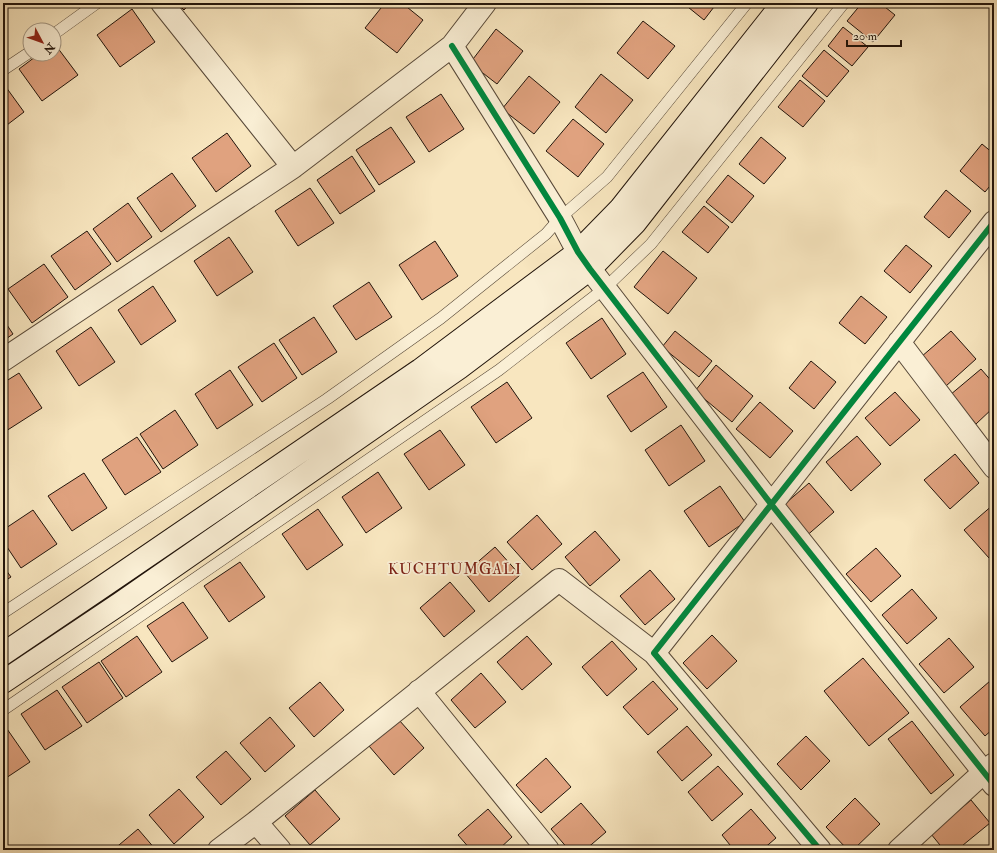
<svg xmlns="http://www.w3.org/2000/svg" width="997" height="853" viewBox="0 0 997 853" font-family="'IM FELL Double Pica',serif">
<style>
.building{fill:#e0a27f;stroke:#21140b}
.lines{fill:none;stroke-linecap:round;stroke-linejoin:round}
.service-casing{stroke:#574838;stroke-width:12}
.minor-casing{stroke:#574838;stroke-width:24}
.secondary-casing{stroke:#21140b;stroke-width:24}
.service{stroke:#faefd5;stroke-width:11}
.minor{stroke:#faefd5;stroke-width:22}
.secondary{stroke:#faefd5;stroke-width:22}
.cycleway-casing{stroke:#faefd5;stroke-width:8}
.cycleway{stroke:#00873e;stroke-width:6}
.labels{text-anchor:middle;stroke-width:3.5;stroke-linejoin:round;paint-order:stroke}
.quarter-label{font-size:15px;letter-spacing:1px;fill:#7a1f14;stroke:#faefd5}
</style>
<rect width="100%" height="100%" fill="#f8e6bf"/>
<filter id="stains"><feTurbulence type="fractalNoise" baseFrequency=".005" numOctaves="4"/><feColorMatrix values="0 0 0 0 .2 0 0 0 0 .09 0 0 0 0 .02 0 0 0 .5 -.17"/></filter>
<radialGradient id="worn" r=".72"><stop offset=".6" stop-color="#630" stop-opacity="0"/><stop offset="1" stop-color="#630" stop-opacity=".3"/></radialGradient>
<path class="building" d="M177 3H190L184 10Z
M385 3H402L423 20 397 53 365 28Z
M431 3H439L436 7Z
M683 3H717L704 20Z
M862 3H880L895 15 873 42 847 21Z
M132 9 155 42 120 67 97 35Z
M643 21 675 46 648 79 617 53Z
M843 27 868 47 852 66 828 46Z
M496 29 523 51 497 84 470 63Z
M54 43 78 75 42 101 19 69 39 54H54Z
M824 50 849 71 827 97 802 76Z
M601 74 633 100 606 133 575 107Z
M529 76 560 102 534 134 502 109Z
M800 80 825 101 803 127 778 107Z
M3 83 24 112 3 128Z
M441 94 464 129 429 152 406 117Z
M573 119 604 144 578 177 546 151Z
M391 127 415 162 379 185 356 150Z
M227 133 251 166 216 192 192 158Z
M761 137 786 158 764 184 739 164Z
M982 144 994 154V181L985 192 960 171Z
M352 156 375 191 340 214 317 180Z
M172 173 196 206 161 232 137 198Z
M728 175 754 196 732 223 706 202Z
M310 188 334 223 298 246 275 211Z
M946 190 971 211 949 238 924 217Z
M128 203 152 237 117 262 93 229Z
M704 206 729 227 708 253 682 232Z
M87 231 111 264 75 290 51 256Z
M229 237 253 272 217 296 194 261Z
M435 241 458 276 422 300 399 265Z
M906 245 932 266 910 293 884 271Z
M663 251 697 278 668 314 634 287Z
M44 264 68 297 32 323 8 289Z
M369 282 392 317 356 340 333 306Z
M153 286 176 321 141 345 118 310Z
M861 296 887 317 865 344 839 323Z
M314 317 337 352 302 375 279 340Z
M602 318 626 354 591 379 566 343Z
M3 319 13 334 3 341Z
M91 327 115 362 79 386 56 351Z
M675 331 712 361 699 377 662 347Z
M951 331 976 359 946 386 921 357Z
M274 343 297 378 262 402 238 367Z
M811 361 836 382 814 409 789 388Z
M716 365 753 396 732 422 695 391Z
M981 369 994 384V407L976 424 950 395Z
M230 370 253 405 217 429 195 394Z
M643 372 667 407 631 432 607 396Z
M19 373 42 408 6 431 3 427V383Z
M507 382 532 418 496 443 471 407Z
M895 392 920 420 890 446 865 418Z
M760 402 793 431 770 458 736 429Z
M175 410 198 445 163 469 140 434Z
M681 425 705 461 669 486 645 450Z
M440 430 465 465 429 490 404 454Z
M857 436 881 464 851 491 826 462Z
M137 437 161 472 125 495 102 460Z
M955 454 979 483 950 509 924 480Z
M378 472 402 508 366 533 342 497Z
M84 473 107 508 72 531 48 496Z
M809 483 834 512 804 538 779 509Z
M720 486 745 522 709 547 684 511Z
M994 504V554L989 558 964 530Z
M318 509 343 545 307 570 282 534Z
M33 510 57 544 21 568 3 541V530Z
M537 515 562 544 532 570 507 542Z
M595 531 620 560 590 586 565 557Z
M495 547 520 575 489 602 465 573Z
M876 548 901 576 871 602 846 574Z
M240 562 265 597 229 622 204 586Z
M3 566 11 577 3 582Z
M650 570 675 599 645 625 620 596Z
M450 582 475 611 444 637 420 608Z
M912 589 937 618 907 644 882 615Z
M183 602 208 638 172 662 147 626Z
M712 635 737 661 707 689 683 663Z
M137 636 162 672 126 697 101 661Z
M527 636 552 664 522 690 497 662Z
M949 638 974 667 944 693 919 664Z
M612 641 637 669 607 696 582 667Z
M863 658 909 713 869 746 824 691Z
M99 662 123 698 87 723 62 687Z
M481 673 506 702 475 728 451 700Z
M653 681 678 709 648 735 623 707Z
M990 681 994 685V728L985 736 960 707Z
M320 682 344 710 314 737 289 708Z
M57 690 82 726 45 750 21 714Z
M270 717 295 746 265 772 240 743Z
M399 720 424 748 394 775 369 746Z
M912 721 954 775 931 794 888 739Z
M5 726 30 762 3 780V728Z
M687 726 712 755 682 781 657 752Z
M806 736 830 761 801 790 777 764Z
M226 751 251 779 221 805 196 777Z
M546 758 571 787 541 813 516 785Z
M718 766 743 794 712 821 688 792Z
M179 789 204 817 174 844 149 815Z
M315 790 340 819 310 845 285 816Z
M855 798 880 824 853 850H848L826 827Z
M971 800 990 823 957 850H944L931 834Z
M581 803 606 832 585 850H569L551 829Z
M488 809 512 837 498 850H471L458 835Z
M751 809 776 838 762 850H734L722 835Z
M138 829 156 850H113Z
M252 845 257 850H246Z"/>
<g class="lines">
<defs>
<path id="service" d="M54 34 97 3
M3 70 30 52
M3 613 327 399 441 318 546 234 560 218 607 177 747 3
M3 710 499 370 605 288 651 244 844 3"/>
<path id="minor" d="M162 3 293 167
M452 46 560 218 578 252 590 269 771 504 994 785
M899 342 994 467
M3 360 293 167 452 46 485 3
M419 691 548 850
M256 822 280 850
M219 850 256 822 559 580 654 653
M820 850 654 653 994 222
M899 850 984 772 994 764"/>
<path id="secondary" d="M3 654 102 587 420 370 578 252 620 209 783 3
M3 682 121 603 459 368 590 269 635 223 807 3"/>
</defs>
<use href="#service" class="service-casing"/>
<use href="#minor" class="minor-casing"/>
<use href="#secondary" class="secondary-casing"/>
<use href="#service" class="service"/>
<use href="#minor" class="minor"/>
<use href="#secondary" class="secondary"/>
<defs>
<path id="cycleway" d="M452 46 560 218 578 252 590 269 771 504 994 785
M820 850 654 653 994 222"/>
</defs>
<use href="#cycleway" class="cycleway-casing"/>
<use href="#cycleway" class="cycleway"/>
</g>
<g class="labels">
<g class="quarter-label">
<text x="455" y="574">KUCHTUMGALI</text>
</g>
</g>
<rect width="997" height="853" fill="none" stroke="#f8e6bf" stroke-width="16"/>
<rect x="4" y="4" width="989" height="845" fill="none" stroke="#21140b" stroke-width="2"/>
<rect x="8" y="8" width="981" height="837" fill="none" stroke="#21140b"/>
<g transform="translate(42 42) rotate(131)"><circle r="19" fill="#faefd5" stroke="#a39784"/>
<path d="M0-3L7 15L0 10L-7 15Z" fill="#8f2418"/>
<text y="-6" font-size="11" font-weight="bold" text-anchor="middle" fill="#21140b">N</text>
</g>
<path d="M847 40v6h54v-6" fill="none" stroke="#21140b" stroke-width="2"/>
<text x="853" y="40" font-size="12" fill="#21140b" stroke="#faefd5" stroke-width="3" paint-order="stroke">20 m</text>
<rect width="100%" height="100%" filter="url(#stains)"/>
<rect width="100%" height="100%" fill="url(#worn)"/>
</svg>
